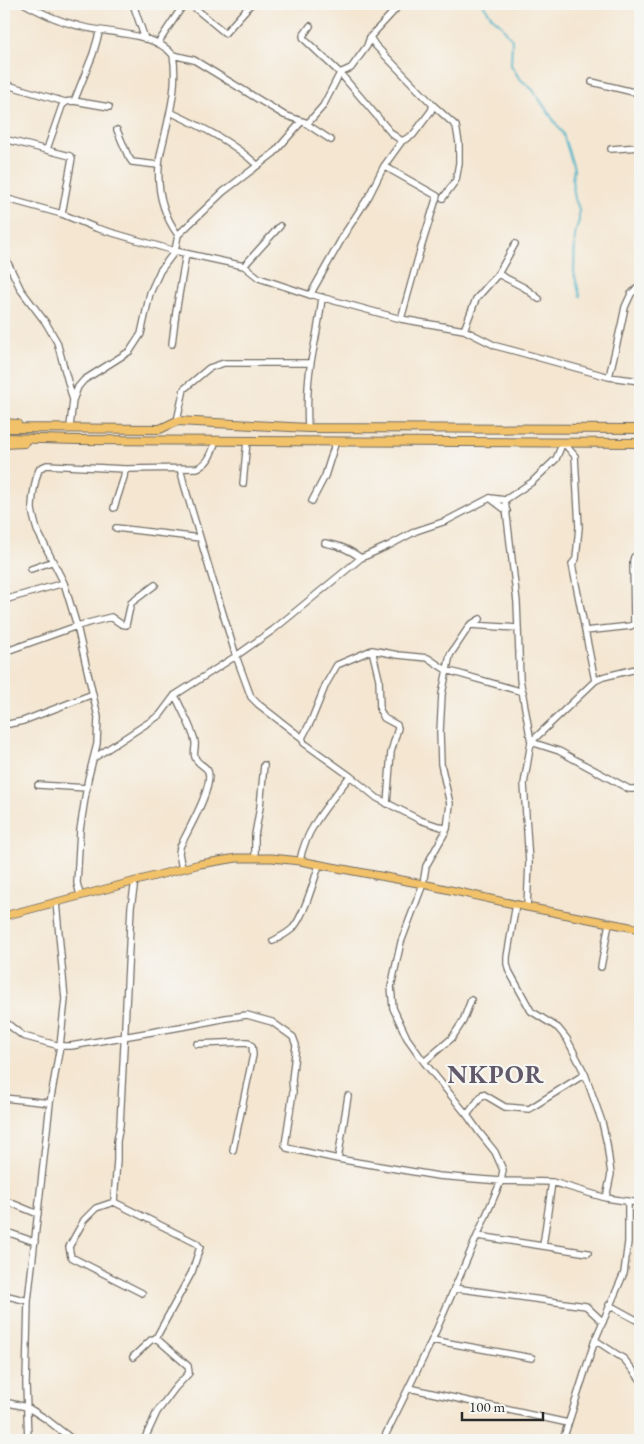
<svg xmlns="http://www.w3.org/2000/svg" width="644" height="1444" viewBox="0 0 644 1444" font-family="'EB Garamond',serif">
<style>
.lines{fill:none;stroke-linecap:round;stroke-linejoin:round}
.stream{stroke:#4ab3c8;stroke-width:2}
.minor-casing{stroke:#716c65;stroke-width:8}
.major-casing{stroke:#716c65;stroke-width:9}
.highway-casing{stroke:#716c65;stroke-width:10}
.minor{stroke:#fff;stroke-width:5.5}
.major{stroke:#f2c26a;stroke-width:7}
.highway{stroke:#f2c26a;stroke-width:8}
.labels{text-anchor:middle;stroke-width:4.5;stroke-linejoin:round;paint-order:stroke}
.district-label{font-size:25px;font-weight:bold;letter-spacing:1px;fill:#625a6a;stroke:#f6f6f2}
</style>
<rect width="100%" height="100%" fill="#f6f6f2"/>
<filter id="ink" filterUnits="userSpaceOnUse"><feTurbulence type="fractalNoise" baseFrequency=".02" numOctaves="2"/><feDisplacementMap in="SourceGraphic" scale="10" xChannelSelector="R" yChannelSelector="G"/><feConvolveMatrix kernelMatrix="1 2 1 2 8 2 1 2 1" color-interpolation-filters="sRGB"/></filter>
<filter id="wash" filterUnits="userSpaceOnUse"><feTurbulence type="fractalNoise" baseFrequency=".0096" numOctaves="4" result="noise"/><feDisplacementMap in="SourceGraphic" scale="20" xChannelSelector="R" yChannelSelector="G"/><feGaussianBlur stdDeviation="1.12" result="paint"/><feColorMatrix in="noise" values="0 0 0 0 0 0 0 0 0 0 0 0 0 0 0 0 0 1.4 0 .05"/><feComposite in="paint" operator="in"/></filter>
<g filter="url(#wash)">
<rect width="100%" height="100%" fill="#f4e6d1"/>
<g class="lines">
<path class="stream" d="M483 4 492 17 502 26 512 40 511 65 519 78 533 90 563 134 574 169 572 180 575 199 579 209V220L575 235 574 273 580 296"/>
</g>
</g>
<g filter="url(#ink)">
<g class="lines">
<defs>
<path id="minor" d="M25 4C44 14 58 21 79 26 107 34 153 31 173 55
M133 4 145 39
M190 4 225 33 251 4
M310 26 303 36 304 39 340 73 392 134 402 141
M158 43 184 4
M592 82 629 91 640 93
M4 84 65 102
M74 101 109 107
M433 105 456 126 459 143V163L456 180 443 198
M170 112C200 126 233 142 257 165
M117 130 128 156 132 162 158 165
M4 139 70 156 72 158 62 214
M47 149 62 106C66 101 68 101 74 101L75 99 93 54 100 30
M611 149 640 147
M384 166 437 196 420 251 401 319
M4 198 62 214 96 228 175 251 244 266 259 278 310 295H313L401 319 464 330 496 346 515 351 609 377 640 381
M178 235C163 214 157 192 159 166 159 157 162 148 164 139 170 112 178 84 173 55L194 60 284 115 302 121 331 140
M4 255 21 290 46 323 57 342 73 400 70 427
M244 266 280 226
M498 274 525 288 539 299
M310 295 345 233 369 196 384 166 402 141 413 135 431 111 433 105 375 45 370 37
M464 330 476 299 498 274 515 244
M172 344 176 312 186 254
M609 377 621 326 625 307 631 294 636 289 640 290
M73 400 78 387 84 380 130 351 141 334 150 293 160 271 175 251 178 235 223 192 274 153 302 121 308 123 323 106 340 73 351 68 367 46 370 37 395 10 399 4
M177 421 184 389 209 368 224 363H311
M308 428C307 407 307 384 311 362 315 341 320 319 322 297
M180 468 184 484 213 581 236 656 251 697 258 704 302 738 304 743 350 776 377 798 420 820 447 829
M243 484 247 441
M490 498 507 511
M505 500 517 602 520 679 531 742 524 784 529 863 527 907
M312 501 325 476 336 441
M114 508 124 477 125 469
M116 528 200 538
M325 543C341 546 348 549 361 558
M31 569 54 561
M4 600 64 583
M470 625 518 628
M585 631 631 626 634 624 633 561 634 557 640 553
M372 650 379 679 380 710 384 718 397 725 398 728 391 752 387 804
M4 652 77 626 111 617 121 624 126 625 131 603 155 585
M175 695C180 707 194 732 195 742 196 747 193 753 195 757 197 764 205 765 208 771 214 787 187 832 180 847L179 853 182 869
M4 725 23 721 93 694
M302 738 311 721 326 684 337 665 372 650 398 655 428 658 446 670 523 692
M531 742 595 681 603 677 640 668
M531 742 559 751 629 789H640
M94 758 160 715 175 695 236 656 273 630 361 558 390 545 416 531 446 521 490 498 505 500 532 482 556 459 563 442 575 456 579 527 576 559 572 564 595 681
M38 785 87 788
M255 858V835L260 807 264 765
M300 861C305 829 331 801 350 776
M80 895 77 883 80 830 88 779 97 744 98 717 77 626 64 583 37 530C35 523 33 516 32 509 32 499 35 477 40 468L47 465 125 469 197 468C210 463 211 453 216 441
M516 904 507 957V964L509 971 531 1011 558 1028 567 1039 585 1074 602 1122 607 1144 611 1174 606 1198
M273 941C280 937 288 933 293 928 304 916 314 881 319 865
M601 967 609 923
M4 1021 23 1036 60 1046H71L192 1025 226 1018 247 1015 272 1022 293 1037 296 1045 292 1080 293 1092 285 1145 287 1148 338 1159 438 1176 501 1181 552 1182 606 1198 633 1202 640 1204
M197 1044 248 1042 252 1046 253 1055 233 1150
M424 1062 452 1038 463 1021 471 1000
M4 1098 50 1103
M467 1115 483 1094 505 1107 529 1109 585 1074
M338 1159 348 1096
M4 1200 38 1214
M114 1202 117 1160V1141L120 1125 131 907 135 881
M4 1231 35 1242
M478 1236 588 1253
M543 1246 552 1182
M454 1288 586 1306 603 1322
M4 1295 28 1301
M609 1305 640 1322
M432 1340 532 1358
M595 1340 624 1359 640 1379
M133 1357 151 1340 156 1338 192 1272 200 1247 196 1243 114 1202 96 1208 84 1220 69 1247 71 1257 142 1293
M409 1388 568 1423
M4 1402 27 1407 46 1419 73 1440
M28 1440 26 1384 28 1301 50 1103 60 1046 65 999 56 902
M147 1440 146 1436 157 1412 175 1388 189 1373 188 1366 156 1338
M383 1440 432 1340 501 1181 503 1170 495 1152 479 1132 467 1115 424 1062 407 1038 393 1008 391 987 401 942 423 884 426 866 447 829 450 804 441 764 440 732 442 694 450 655 470 625 480 619
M563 1440 595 1340 624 1273 628 1242V1201"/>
<path id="major" d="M4 916 200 864 237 858H272L300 861 423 884 527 907 640 929"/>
<path id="highway" d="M4 423 17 424
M4 428 160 429 177 421 308 428 640 429
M4 438 77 440 640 443
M4 444 24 443"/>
</defs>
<use href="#minor" class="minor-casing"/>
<use href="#major" class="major-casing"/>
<use href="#highway" class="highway-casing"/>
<use href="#minor" class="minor"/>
<use href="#major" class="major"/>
<use href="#highway" class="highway"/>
</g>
</g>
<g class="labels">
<g class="district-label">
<text x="496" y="1083">NKPOR</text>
</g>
</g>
<rect width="644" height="1444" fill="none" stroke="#f6f6f2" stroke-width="20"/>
<path d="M462 1412v8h81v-8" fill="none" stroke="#2b2b2b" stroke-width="2.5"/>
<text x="469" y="1412" font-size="15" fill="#2b2b2b" stroke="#f6f6f2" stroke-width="4" paint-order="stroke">100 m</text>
</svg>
